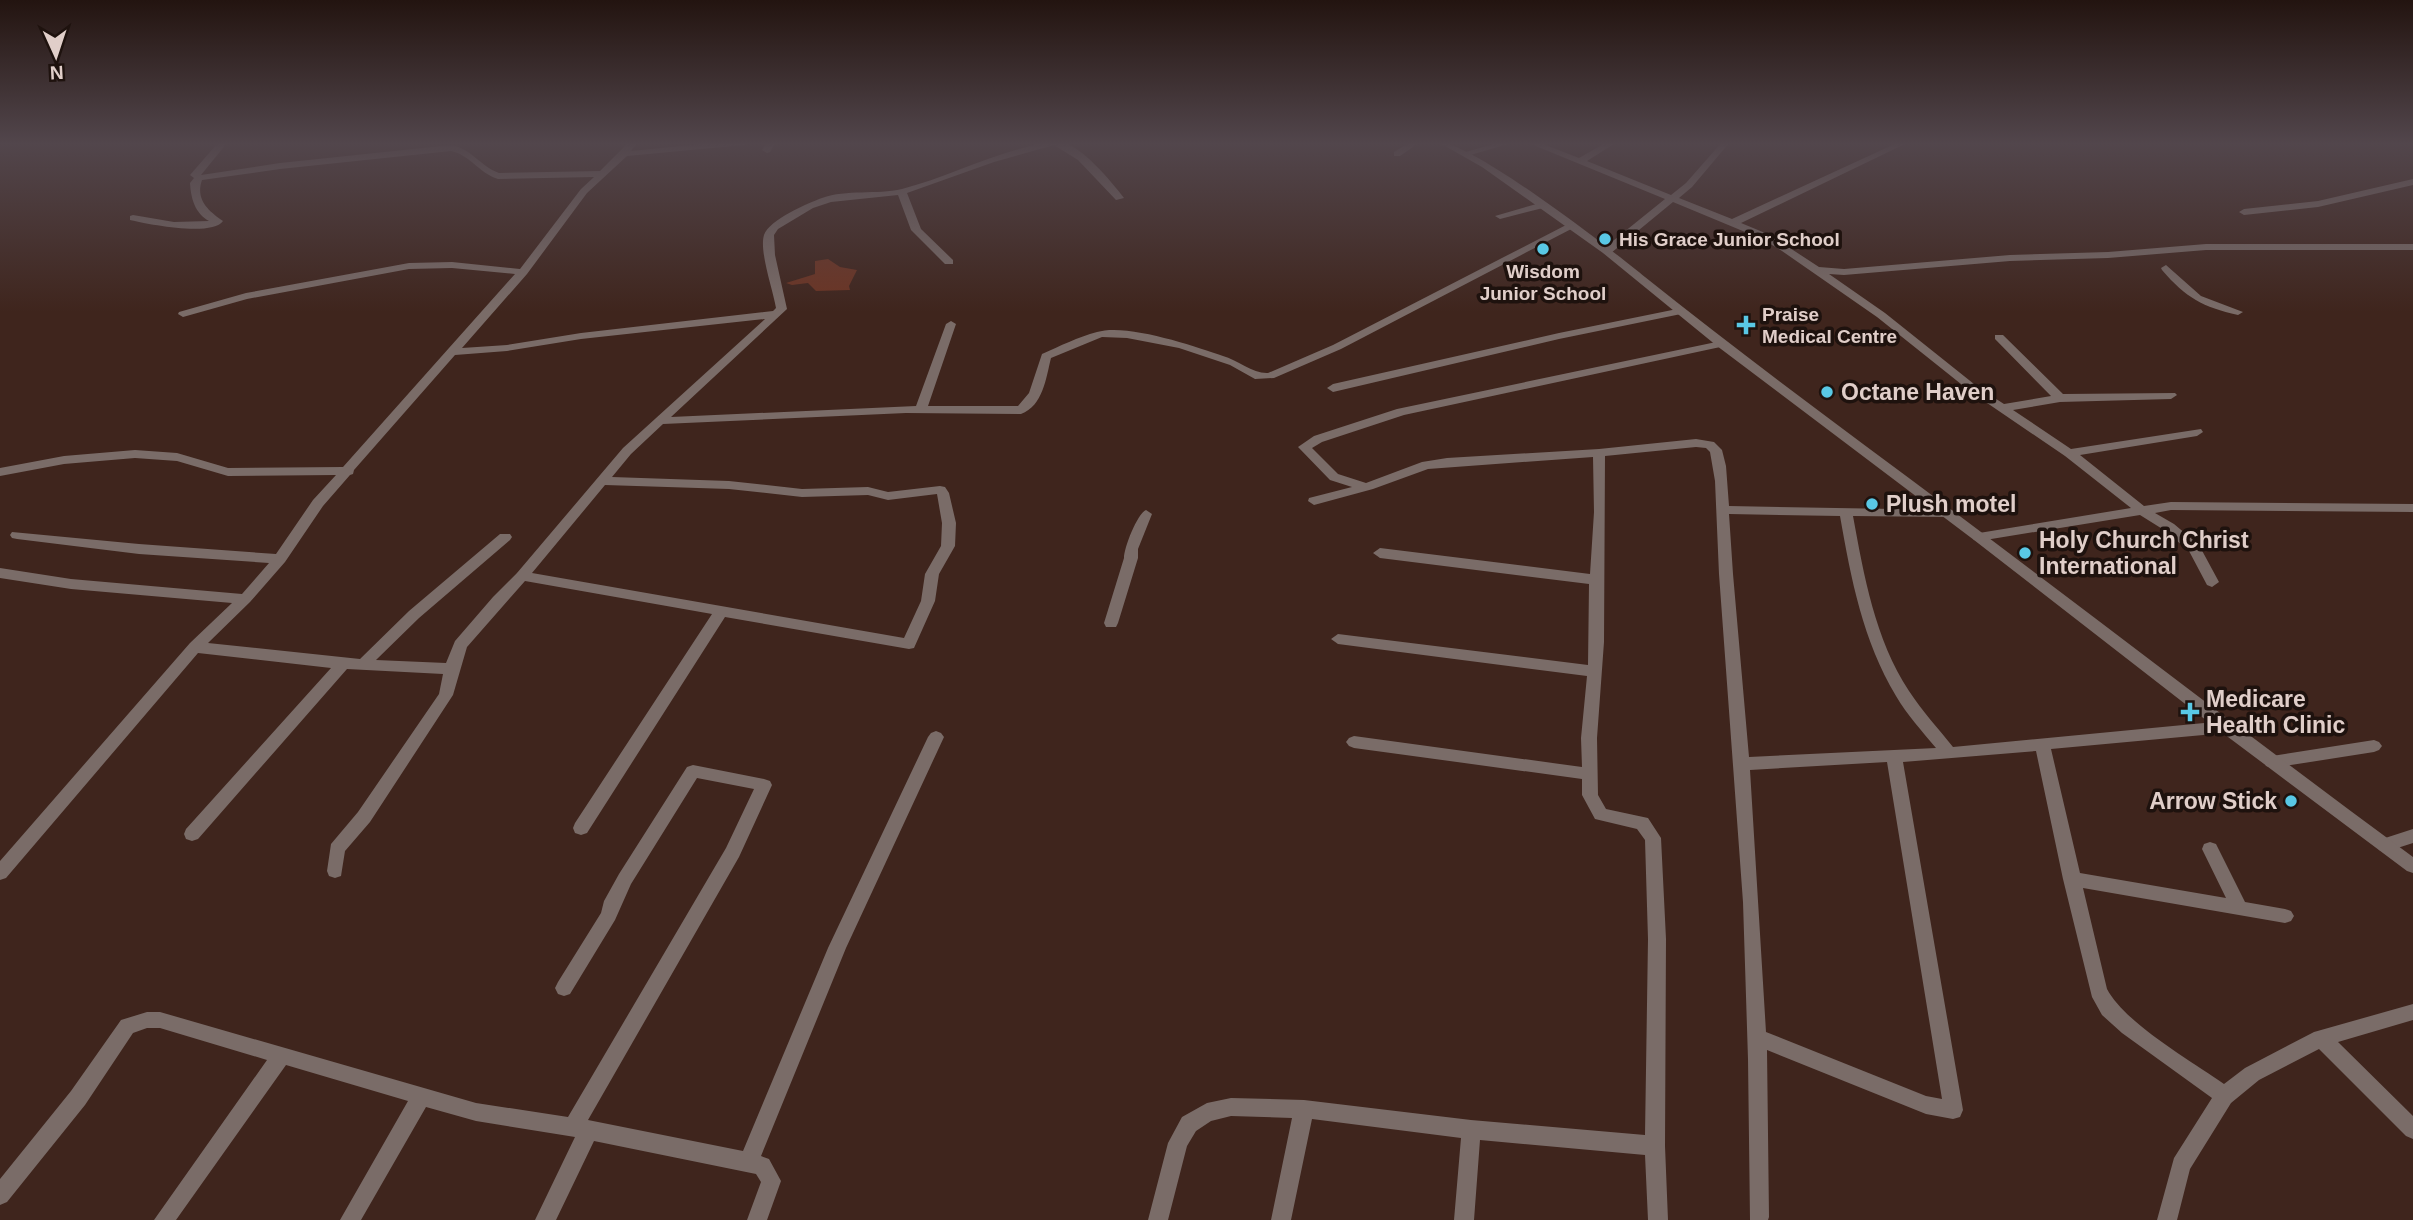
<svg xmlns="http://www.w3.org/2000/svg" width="2413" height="1220" viewBox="0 0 2413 1220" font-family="Helvetica,sans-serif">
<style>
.green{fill:#6c3423}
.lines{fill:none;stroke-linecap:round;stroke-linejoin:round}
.minor{fill:#7a6c68;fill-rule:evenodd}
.tertiary{fill:#7a6c68;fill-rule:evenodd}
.poi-dot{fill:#59c8e5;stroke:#1e120e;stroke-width:2.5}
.labels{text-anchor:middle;stroke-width:7;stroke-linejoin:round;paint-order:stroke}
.far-poi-label{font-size:19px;font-weight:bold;fill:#e0cec9;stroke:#1e120e;text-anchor:start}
.poi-label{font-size:23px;font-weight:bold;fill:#e0cec9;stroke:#1e120e;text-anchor:start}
</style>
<rect width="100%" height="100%" fill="#3f251d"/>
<path class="green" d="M828 259 840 267 857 270 849 286 850 290 816 291 808 283 792 285 786 283 815 274V261Z"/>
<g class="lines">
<path class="minor" d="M214 142 227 143 201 175 280 163 451 145C472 149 480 166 499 173L600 171 629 142H638L631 151 721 142H748L744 145 627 156 587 193 527 274 462 348 507 345 581 333 773 311 776 308C773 290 759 251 764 235 769 220 808 203 822 198 847 189 876 195 902 189 941 179 979 160 1019 149 1032 146 1047 139 1061 142 1081 145 1112 182 1124 198L1116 200 1078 160 1054 145 994 162 907 193 921 229 953 260V264H945L911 230 898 195 831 202 813 208 778 229 774 235 775 255 787 309 671 417 916 406 946 324 951 321 956 324 928 406H1018L1029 393 1042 354C1060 346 1078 337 1097 332 1127 323 1194 346 1223 356 1237 360 1254 374 1268 373L1333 345 1568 224 1577 226 1341 349 1274 378 1255 379 1230 365 1179 348 1127 338 1102 337 1051 358C1046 378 1043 406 1021 414L906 413 663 424 631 454 612 477 729 481 802 489 868 487 888 492 940 486 945 487 949 493 956 523 955 546 939 574 935 601 914 648 909 649 725 617 587 833 581 835 575 833 573 828 575 823 712 614 525 581 467 647 453 695 370 822 345 851 341 876 335 878 329 876 327 871 331 844 358 812 439 694 443 674 347 669 198 839 192 841 186 839 184 834 186 829 331 668 198 653 6 878 0 880V861L190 643 232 603 71 589 0 578V568L71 579 242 594 269 563 139 554 17 539 12 538 10 535 12 532 139 544 276 554 313 500 336 475 228 476 177 461 135 458 64 464 0 476V468L64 456 135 450 177 453 228 468 343 467 515 274 452 268 409 269 247 299 183 317 178 314 179 312 246 293 409 263 452 262 520 269 581 189 594 177 498 179C479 173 470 155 451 151L280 169 202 180C195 200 209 211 223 221 212 237 147 224 130 220V216L133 215 174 222 209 221C195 213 191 199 190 183L194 178 190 175 216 145ZM765 319 623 448 517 573 493 597 455 641 446 663 376 660 419 618 510 540 512 537 510 534H500L409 611 360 659 208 643 250 602 285 562 323 506 350 475 353 474 354 470 455 355 507 351 581 339ZM605 485 729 489 802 497 868 495 888 500 937 494 942 523 941 546 925 574 921 601 904 638 532 573Z
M767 142H776L770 152 767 153 762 150Z
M1410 142H1420L1400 156H1394V152Z
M1501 142H1515L1467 156 1462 153Z
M1526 142H1538L1579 158 1607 142H1617L1587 161 1671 195 1686 183 1722 142H1730L1692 187 1679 198 1732 219 1899 142H1909L1741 223 1770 235 1819 267 1844 269 2010 255 2108 252 2206 244H2413V250H2206L2108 258 2010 261 1844 275 1829 274 1885 313 1979 388 2004 404 2051 396 1995 339V335H2003L2063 394 2175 393 2177 395 2171 399 2060 402 2013 410 2071 449 2201 429 2203 432 2197 436 2080 455 2144 506 2171 502 2413 504V512L2171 510 2155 513 2174 524 2199 545 2219 582 2212 587 2207 585 2189 551 2164 530 2140 515 1979 541 1974 540 1972 537 1974 534 1979 533 2131 508 2065 456 1971 392 1877 317 1782 251 1762 239 1673 202 1611 253H1603V249L1665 199Z
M2413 179V185L2318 207 2244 215 2239 212 2244 209 2318 201Z
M1540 203 1543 204V208L1500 219 1495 216Z
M2166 265 2201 296 2243 312 2238 315C2203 307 2186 298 2162 270L2161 268Z
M1682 308 1687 311 1686 313 1559 339 1333 392 1327 388 1333 384 1559 333Z
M1721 341 1725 342V346L1404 415 1322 442 1312 448 1338 474 1366 483 1422 462 1447 458 1599 449 1696 439 1714 442 1722 450 1726 466 1729 506 1952 510 1953 513 1952 516 1947 517 1853 516C1864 576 1875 639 1909 691 1922 711 1938 728 1953 747L2225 721 2230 723 2233 727 2230 731 2225 733 2051 749 2080 873 2226 898 2202 849 2204 844 2210 842 2216 844 2245 902 2285 909 2291 911 2294 916 2291 921 2285 923 2083 888 2107 989C2126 1024 2190 1060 2224 1084L2245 1068 2314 1032 2413 1004V1020L2338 1042 2413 1116V1139L2406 1136 2319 1049 2259 1080 2231 1103 2190 1169 2177 1220H2157L2174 1158 2212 1098 2122 1033 2102 1015 2092 997 2063 879 2036 751 1903 762 1963 1110 1960 1117 1953 1119 1926 1114 1767 1050 1769 1217 1768 1220H1750L1748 1059 1743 902 1719 574 1715 481 1710 452 1706 448 1696 447 1605 456 1604 642 1597 738 1598 795 1606 809 1648 818 1661 838 1666 939 1665 1146 1668 1220H1648L1645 1155 1480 1140 1474 1220H1454L1461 1138 1312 1119 1291 1220H1271L1292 1118 1231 1116 1211 1121 1196 1131 1187 1146 1168 1220H1148L1168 1143 1182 1117 1207 1103 1231 1098 1304 1100 1471 1120 1645 1135 1648 939 1645 840 1637 829 1595 819 1582 795V779L1354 748 1349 746 1346 742 1349 738 1354 736 1582 767 1581 738 1587 676 1338 644 1331 639 1338 634 1588 665 1589 584 1380 558 1373 553 1380 548 1590 574 1594 512 1593 457 1428 469 1373 489 1314 505 1308 501 1309 498 1352 487 1330 480 1298 447 1314 436 1397 409ZM1729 514 1840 516C1851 579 1863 641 1896 696 1907 715 1922 731 1936 748L1749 757 1733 574ZM1887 762 1942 1099 1926 1096 1766 1032 1750 770Z
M1146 510 1152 514 1138 549V558L1118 623 1116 627H1106L1104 623 1124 558C1124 548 1137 514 1146 510Z
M936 731 941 733 944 737 846 948 761 1156 769 1159 781 1181 767 1220H747L761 1182 756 1174 594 1141 556 1220H535L575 1137 476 1121 426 1107 361 1220H340L408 1101 286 1065 176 1220H154L267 1060 160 1028H147L133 1033 85 1105 7 1202 0 1205V1179L71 1091 121 1020 147 1012H160L476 1103 568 1117 726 848 754 789 697 778 631 884 615 920 570 994 564 996 558 994 555 988 558 982 601 913 604 901 619 874 687 767 693 765 764 779 770 781 772 785 739 857 588 1120 743 1151 828 948 928 737 931 733Z
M2374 740 2379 742 2382 746 2379 750 2374 752 2272 768 2266 766 2264 762 2266 758 2272 756Z
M2413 829V843L2385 852 2379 850 2377 845 2379 840Z"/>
<path class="tertiary" d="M1438 142C1473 142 1612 250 1645 277 1756 366 1871 449 1985 535 2127 642 2269 751 2413 857V873L2407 871 2220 731 1974 540 1717 346 1603 253 1482 167Z"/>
</g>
<linearGradient id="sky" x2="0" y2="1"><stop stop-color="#231410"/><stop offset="0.46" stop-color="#52464c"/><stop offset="1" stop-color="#52464c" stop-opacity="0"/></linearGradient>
<rect width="2413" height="312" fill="url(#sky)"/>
<g class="poi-dot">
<circle cx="1605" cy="239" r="7"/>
<circle cx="1543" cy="249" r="7"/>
<path d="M1742.5 314.5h7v7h7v7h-7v7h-7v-7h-7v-7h7z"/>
<circle cx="1827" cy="392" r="7"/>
<circle cx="1872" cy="504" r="7"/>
<circle cx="2025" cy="553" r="7"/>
<path d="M2186.5 701.5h7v7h7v7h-7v7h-7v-7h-7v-7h7z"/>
<circle cx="2291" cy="801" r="7"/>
</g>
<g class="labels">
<g class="far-poi-label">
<text x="1619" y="246">His Grace Junior School</text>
<text x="1543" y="278" text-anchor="middle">Wisdom<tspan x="1543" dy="22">Junior School</tspan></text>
<text x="1762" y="321">Praise<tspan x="1762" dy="22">Medical Centre</tspan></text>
</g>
<g class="poi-label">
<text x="1841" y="400">Octane Haven</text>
<text x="1886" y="512">Plush motel</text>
<text x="2039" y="548">Holy Church Christ<tspan x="2039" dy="26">International</tspan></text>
<text x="2206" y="707">Medicare<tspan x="2206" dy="26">Health Clinic</tspan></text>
<text x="2277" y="809" text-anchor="end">Arrow Stick</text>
</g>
</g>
<g transform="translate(56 56) rotate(177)" stroke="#1e120e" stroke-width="5" paint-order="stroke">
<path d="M0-5L12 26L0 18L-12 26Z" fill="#e0cec9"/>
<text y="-10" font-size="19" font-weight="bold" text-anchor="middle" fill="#e0cec9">N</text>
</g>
</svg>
